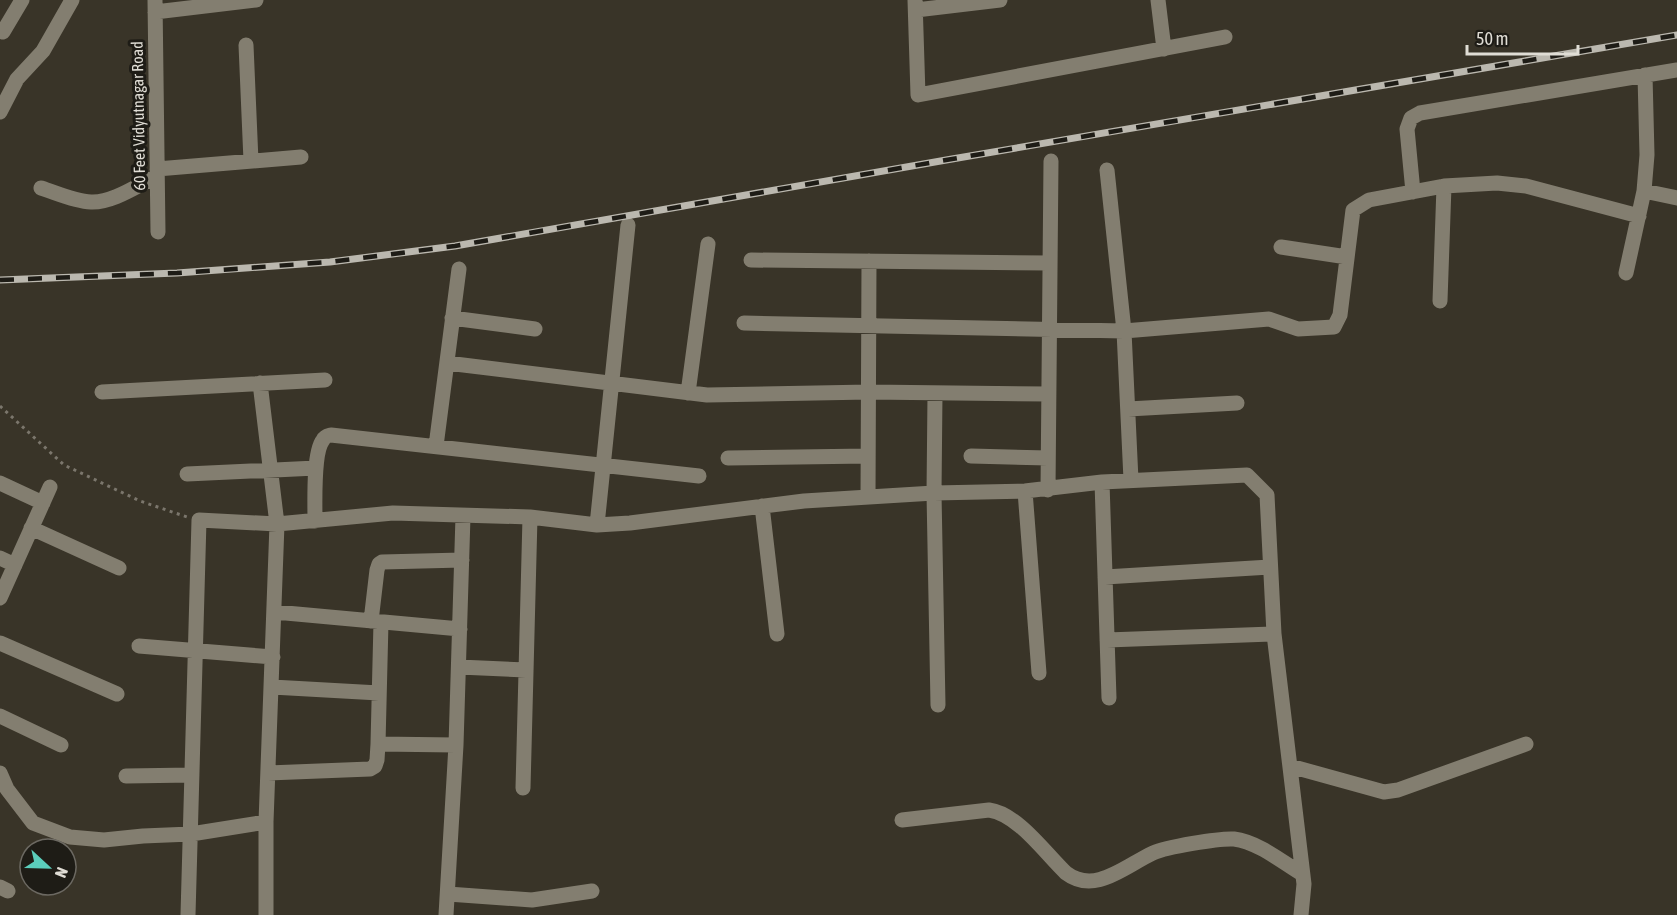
<svg xmlns="http://www.w3.org/2000/svg" width="1677" height="915" viewBox="0 0 1677 915" font-family="'Asap Condensed',sans-serif">
<style>
.lines{fill:none;stroke-linecap:round;stroke-linejoin:round}
.path{stroke:#7b766c;stroke-width:3;stroke-dasharray:3 4.5;stroke-linecap:butt}
.minor{stroke:#837e70;stroke-width:15}
.rail-casing{stroke:#bbb8af;stroke-width:7}
.rail{stroke:#1e1c16;stroke-width:4.5;stroke-dasharray:14;stroke-linecap:butt}
.labels{text-anchor:middle;stroke-width:6;stroke-linejoin:round;paint-order:stroke}
.street-label{font-size:16px;fill:#e0ddd5;stroke:#1e1c16}
</style>
<rect width="100%" height="100%" fill="#393428"/>
<g class="lines">
<path class="path" d="M0 406 64 465 140 501 187 517"/>
<path class="minor" d="M155 0 158 232
M915 0 918 95 1225 37
M1158 0 1164 49
M916 10 1000 0
M155 12 256 0
M3 32 22 0
M246 45 251 161
M0 112 17 79 43 51 72 0
M157 169 301 157
M41 188C57 193 74 201 91 202 113 203 138 185 157 176
M1644 191 1677 198
M1413 192 1407 129 1411 118 1420 113 1677 70
M1281 247 1347 257
M751 260 1050 263
M1626 273 1644 191 1647 155 1645 75
M1440 301 1444 186
M452 318 535 329
M744 323 1124 331 1107 170
M447 363 707 395 869 392 1048 394
M102 392 325 380
M688 393 708 244
M935 394 934 493 938 705
M1128 409 1237 403
M436 446 459 269
M971 456 1048 458
M728 458 868 456
M187 474 316 468
M1131 480 1124 331 1269 319 1298 329 1334 327 1340 315 1353 210 1369 200 1444 186 1497 183 1526 186 1639 216
M1102 482 1109 698
M0 483 43 503
M1048 490 1051 161
M1025 491 1039 673
M868 497 869 261
M762 506 777 634
M315 521C315 504 313 452 323 440 325 436 327 436 331 435L699 476
M597 525 628 225
M31 528 119 568
M0 558 15 565
M1105 577 1270 567
M0 598 50 487
M275 612 460 629
M371 621 377 570 379 564 382 562 462 560
M1107 640 1274 634
M0 643 117 694
M139 646 273 657
M459 667 526 670
M272 687 379 693
M0 716 61 745
M378 744 456 745
M1290 766 1384 792 1398 790 1526 744
M0 773 7 789 33 823 70 837 104 840 143 836 191 834 266 822 277 524 393 513 530 517 597 525 630 523 804 501 934 493 1025 491 1102 482 1247 475 1267 495 1274 634 1304 884 1301 915
M268 773 370 769 375 766 377 760 378 744 381 622
M126 776 192 775
M523 788 530 517
M902 820 989 810C1018 814 1045 853 1066 873 1095 895 1125 866 1153 853 1166 847 1219 838 1234 839 1258 842 1282 862 1302 874
M0 887 8 891
M448 894 532 900 592 891
M188 915 199 520 277 524 260 383
M266 915V822
M446 915 456 745 463 516"/>
<defs>
<path id="rail" d="M0 280 177 273 330 262 455 246 952 159 1677 35"/>
</defs>
<use href="#rail" class="rail-casing"/>
<use href="#rail" class="rail"/>
</g>
<g class="labels">
<g class="street-label">
<text transform="translate(138 116) rotate(-91)" y="6">60 Feet Vidyutnagar Road</text>
</g>
</g>
<g transform="translate(48 867) rotate(112)"><circle r="28" fill="#1e1c16" stroke="#6c6962" stroke-width="1.5"/>
<path d="M0-4.5L10 22L0 15L-10 22Z" fill="#5bcebc"/>
<text y="-9" font-size="16" font-weight="bold" text-anchor="middle" fill="#e0ddd5">N</text>
</g>
<path d="M1467 45v9h111v-9" fill="none" stroke="#e0ddd5" stroke-width="3"/>
<text x="1476" y="45" font-size="18" fill="#e0ddd5" stroke="#1e1c16" stroke-width="4.5" paint-order="stroke">50 m</text>
</svg>
